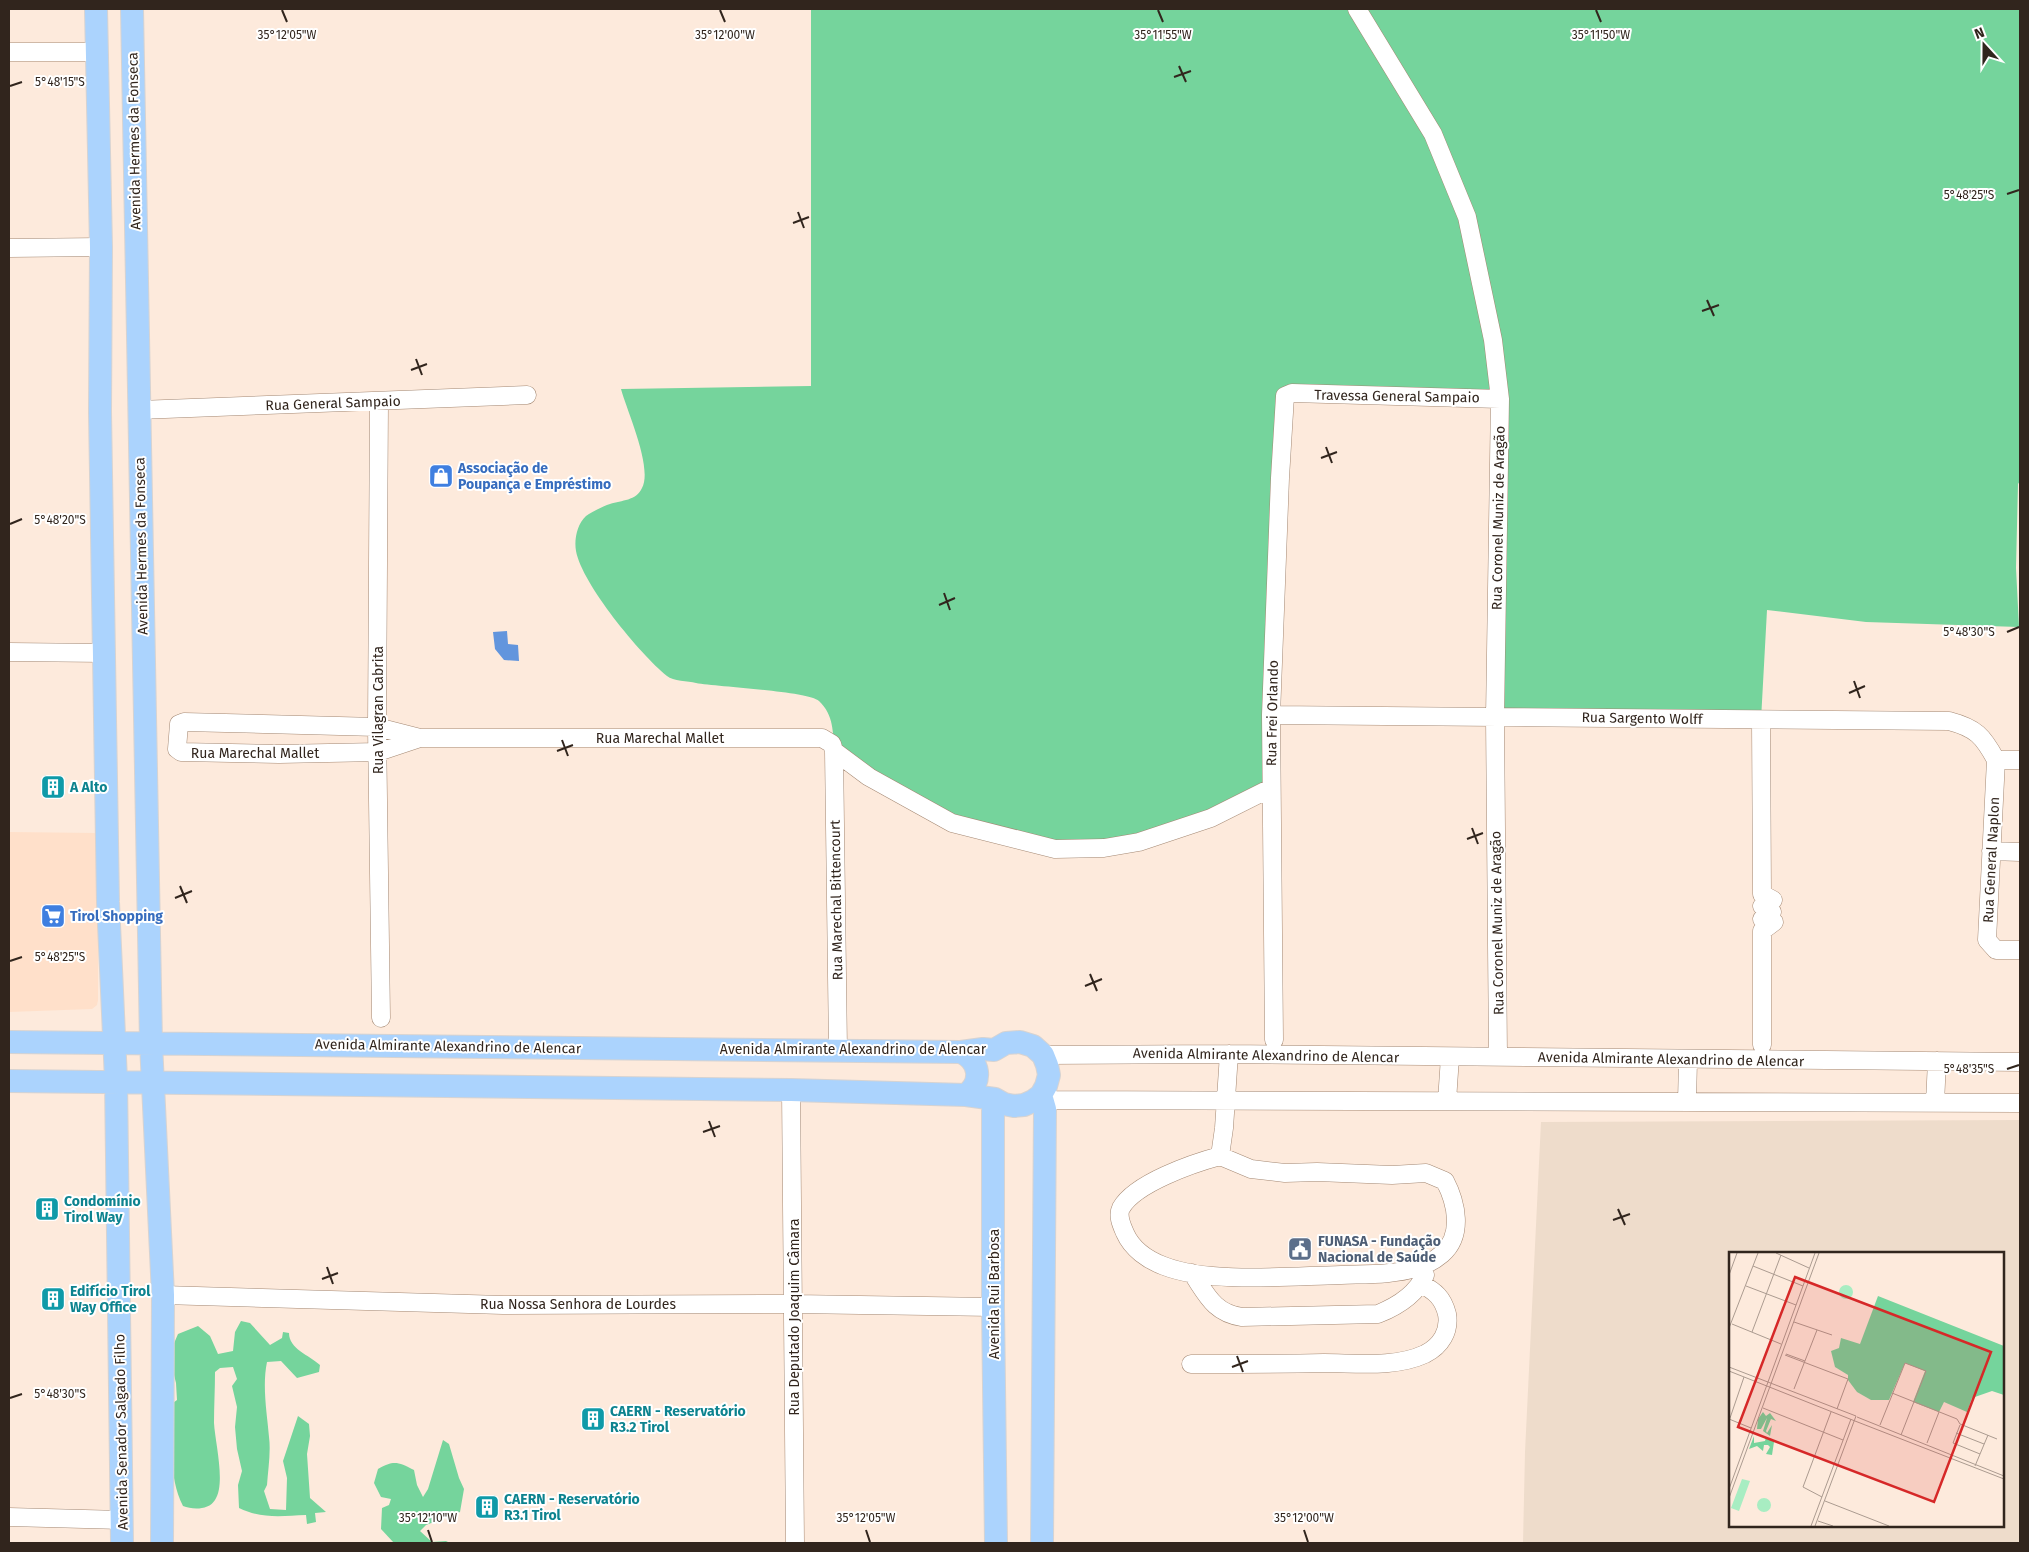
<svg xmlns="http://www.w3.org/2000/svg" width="2029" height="1552" viewBox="0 0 2029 1552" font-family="'Fira Sans',sans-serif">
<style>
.built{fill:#ffe0ca}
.medical{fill:#eedccb;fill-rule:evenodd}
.forest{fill:#75d49c}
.water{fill:#6295dd}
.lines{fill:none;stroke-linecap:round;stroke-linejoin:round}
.minor-casing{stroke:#a48873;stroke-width:19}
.major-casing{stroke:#d6d3d2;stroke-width:24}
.minor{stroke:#fff;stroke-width:18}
.major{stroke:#abd3fd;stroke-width:22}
.ticks{fill:none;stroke:#31251d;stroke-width:2}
.labels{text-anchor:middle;stroke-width:4;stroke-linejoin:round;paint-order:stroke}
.street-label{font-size:14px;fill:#31251d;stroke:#fff}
.shop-label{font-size:14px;font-weight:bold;fill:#366cbe;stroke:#fff;text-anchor:start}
.culture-label{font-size:14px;font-weight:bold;fill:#0d838f;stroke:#fff;text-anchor:start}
.service-label{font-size:14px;font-weight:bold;fill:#4e5e75;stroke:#fff;text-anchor:start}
.inset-road{fill:none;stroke:#ab9b90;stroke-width:1}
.view{fill:#d62828;fill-opacity:0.15;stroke:#d62828;stroke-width:2.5}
.inset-edge{fill:none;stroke:#31251d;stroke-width:2.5}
.ticks-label{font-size:12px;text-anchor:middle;fill:#31251d;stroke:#fff;stroke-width:4;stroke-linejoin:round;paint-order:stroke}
</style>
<rect width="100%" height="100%" fill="#fdeadc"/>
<path class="built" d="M9 832 98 833V1000L97 1005 92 1009 9 1012Z"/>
<path class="medical" d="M2020 1120V1543H1523L1525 1452 1541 1122ZM1730 1253H2003V1526H1730Z"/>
<path class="forest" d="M811 9H2020V481L2018 484 2016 568 2019 627 1866 622 1767 610 1761 720 1495 717 1500 399 1292 393 1271 788 1104 848 952 823 834 751C833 733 834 715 819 701 808 691 718 687 696 683 688 681 673 681 667 676 640 654 582 584 576 551 574 540 577 524 586 516 592 512 603 506 610 504 622 500 636 501 642 488 653 468 627 411 621 389L811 386Z
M241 1321 250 1323 270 1345 282 1338 283 1332 289 1333C289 1349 309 1355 320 1365L319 1372 297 1378 281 1361 267 1362C262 1386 267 1413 269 1437 271 1452 268 1470 267 1485L264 1491 270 1509 286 1510 287 1478 283 1461 298 1416 309 1424 310 1436 307 1454 310 1498 326 1512 315 1513 316 1522 307 1524 306 1515C281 1516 262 1519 239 1508L238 1485 242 1471 237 1449 235 1427 237 1407 232 1386 237 1379 233 1367 220 1368 215 1372C215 1389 214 1406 214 1423 215 1442 226 1484 215 1500 209 1510 193 1510 183 1506 168 1476 172 1439 170 1405L177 1400 176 1383 169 1355 178 1334 198 1326 210 1336 218 1354 233 1351 235 1332Z
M443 1440 449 1444 459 1478 464 1489 460 1512 426 1525 420 1531 432 1542 446 1541 450 1543H394L381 1529 382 1508 389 1505 391 1499 381 1497 374 1483 378 1469C394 1460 398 1462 414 1470L417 1485 423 1497 428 1489Z"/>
<path class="water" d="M507 631 508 644 518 645 519 661 504 660 495 649 493 632Z"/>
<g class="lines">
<defs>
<path id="minor" d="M1357 9 1433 134 1467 217 1493 340 1500 399 1495 717 1498 1057
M9 52H96
M9 248 101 247
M379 401 377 727 381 1018
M139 410 527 395
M9 652 105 653
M1271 715 1949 721C1976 728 1983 736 1996 760
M1761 720 1762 894 1773 900 1762 906 1772 912 1762 919 1774 922 1762 931V1045
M420 738 378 752 279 754 181 752 177 749 179 724 184 722 377 727 420 738H822L832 744 834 751 838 1050
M834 751 869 777 952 823 1055 849 1104 848 1139 842 1211 818 1271 788
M1996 760 1987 940 1996 950H2020
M1996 760H2020
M1991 851 2020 852
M1274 1040 1271 715 1280 478 1285 396 1292 393 1500 399
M1043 1055 1229 1054 2020 1062
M791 1090 795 1543
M1041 1095 1054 1100 2020 1103
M1447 1101 1450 1057
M1687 1102 1688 1060
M1935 1103 1937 1061
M1220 1156 1251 1169 1285 1173 1317 1172 1392 1175 1426 1173 1445 1181C1456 1202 1464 1235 1442 1254 1435 1260 1426 1265 1416 1268 1393 1275 1365 1274 1341 1275 1291 1276 1210 1284 1164 1266 1148 1260 1132 1249 1125 1233 1122 1226 1117 1216 1121 1208 1135 1183 1194 1163 1220 1156Z
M1220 1156 1224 1128 1229 1054
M1192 1273C1207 1295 1214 1313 1242 1317L1378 1314C1398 1306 1416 1295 1425 1275
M163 1295 503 1305 794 1304 993 1307
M1191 1364C1235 1364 1279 1364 1324 1363 1356 1363 1395 1368 1425 1354 1441 1346 1450 1331 1447 1314 1443 1298 1435 1291 1421 1284
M9 1517 122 1520"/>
<path id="major" d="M96 9 101 247 100 412 108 902 116 1080 122 1543
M132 9 151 1043 163 1295 162 1543
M9 1042 961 1052 983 1049 994 1050 1006 1043 1020 1042 1033 1046 1043 1055 1047 1065 1049 1075 1046 1086 1041 1095 1033 1101 1024 1105 1014 1106 1004 1104 995 1099 966 1095 791 1090 9 1081
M961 1052C980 1061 983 1082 966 1095
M1041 1095 1045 1109 1042 1543
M995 1099 993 1110V1307L996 1543"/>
</defs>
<use href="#minor" class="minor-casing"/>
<use href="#major" class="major-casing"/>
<use href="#minor" class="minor"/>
<use href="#major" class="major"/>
</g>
<path class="ticks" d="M282 10 287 22M720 10 725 22M1158 10 1163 22M1596 10 1601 22M1179 66 1186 82M1174 77 1191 71M10 86 22 82M2007 194 2019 190M798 212 804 228M793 223 809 217M1707 300 1714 316M1702 311 1719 305M416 359 422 375M411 370 427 364M1326 447 1332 463M1321 458 1337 452M10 524 22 519M944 593 950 610M939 605 955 598M2007 632 2019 627M1854 681 1860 698M1849 693 1865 686M562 740 568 756M557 751 573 745M1472 828 1478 844M1467 839 1483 833M180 886 187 903M175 898 192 891M10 961 22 957M1090 974 1097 991M1085 986 1102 979M2007 1069 2019 1065M709 1121 715 1137M703 1132 720 1126M1618 1209 1625 1225M1613 1220 1630 1214M327 1267 333 1284M322 1279 338 1273M1237 1356 1243 1372M1232 1367 1248 1361M10 1398 22 1394M428 1530 432 1542M866 1530 870 1542M1304 1530 1308 1542"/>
<defs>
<symbol id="shop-square" viewBox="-11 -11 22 22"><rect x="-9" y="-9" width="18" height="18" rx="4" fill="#3f7fe0" stroke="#fff"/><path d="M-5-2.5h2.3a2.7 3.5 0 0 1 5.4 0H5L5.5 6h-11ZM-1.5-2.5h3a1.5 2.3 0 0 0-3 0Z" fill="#fff"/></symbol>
<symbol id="building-square" viewBox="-11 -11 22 22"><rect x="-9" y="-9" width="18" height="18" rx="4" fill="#0f9aa8" stroke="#fff"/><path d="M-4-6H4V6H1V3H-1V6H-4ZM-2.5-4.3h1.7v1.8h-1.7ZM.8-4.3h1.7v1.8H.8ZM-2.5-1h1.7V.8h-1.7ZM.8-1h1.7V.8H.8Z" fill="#fff"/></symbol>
<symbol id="supermarket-square" viewBox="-11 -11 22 22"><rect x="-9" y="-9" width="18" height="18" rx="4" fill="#3f7fe0" stroke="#fff"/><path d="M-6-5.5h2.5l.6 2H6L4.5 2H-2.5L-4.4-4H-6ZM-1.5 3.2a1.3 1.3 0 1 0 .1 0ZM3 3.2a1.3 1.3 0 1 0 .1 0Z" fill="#fff"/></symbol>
<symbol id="civic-square" viewBox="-11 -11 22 22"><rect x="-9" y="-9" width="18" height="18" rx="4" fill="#5c6f8a" stroke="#fff"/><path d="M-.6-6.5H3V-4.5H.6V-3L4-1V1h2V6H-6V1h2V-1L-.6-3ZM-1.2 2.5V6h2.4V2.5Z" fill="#fff"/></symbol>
</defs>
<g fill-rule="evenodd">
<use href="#shop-square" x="427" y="462" width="28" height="28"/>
<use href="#building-square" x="39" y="773" width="28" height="28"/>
<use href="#supermarket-square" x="39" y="902" width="28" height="28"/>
<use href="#building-square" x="33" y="1195" width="28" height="28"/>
<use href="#civic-square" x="1286" y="1235" width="28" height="28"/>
<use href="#building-square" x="39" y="1285" width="28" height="28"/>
<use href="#building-square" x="579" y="1405" width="28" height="28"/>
<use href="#building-square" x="473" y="1493" width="28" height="28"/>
</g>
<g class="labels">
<g class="street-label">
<text transform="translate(134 141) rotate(-91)" y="5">Avenida Hermes da Fonseca</text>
<text transform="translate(1397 396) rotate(1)" y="5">Travessa General Sampaio</text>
<text transform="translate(333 403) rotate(-2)" y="5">Rua General Sampaio</text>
<text transform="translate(1498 518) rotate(-89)" y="5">Rua Coronel Muniz de Aragão</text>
<text transform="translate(141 546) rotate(-91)" y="5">Avenida Hermes da Fonseca</text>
<text transform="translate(378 710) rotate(-90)" y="5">Rua Vilagran Cabrita</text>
<text transform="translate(1272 713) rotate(-89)" y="5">Rua Frei Orlando</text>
<text transform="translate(1642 718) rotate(1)" y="5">Rua Sargento Wolff</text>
<text x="660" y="743">Rua Marechal Mallet</text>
<text x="255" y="758">Rua Marechal Mallet</text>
<text transform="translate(1991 860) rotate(-87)" y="5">Rua General Naplon</text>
<text transform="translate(836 900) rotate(-91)" y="5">Rua Marechal Bittencourt</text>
<text transform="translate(1497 923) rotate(-91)" y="5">Rua Coronel Muniz de Aragão</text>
<text transform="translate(448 1046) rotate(1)" y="5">Avenida Almirante Alexandrino de Alencar</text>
<text x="853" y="1054">Avenida Almirante Alexandrino de Alencar</text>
<text transform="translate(1266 1055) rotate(1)" y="5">Avenida Almirante Alexandrino de Alencar</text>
<text transform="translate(1671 1059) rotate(1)" y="5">Avenida Almirante Alexandrino de Alencar</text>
<text transform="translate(994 1294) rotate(-90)" y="5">Avenida Rui Barbosa</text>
<text x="578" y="1309">Rua Nossa Senhora de Lourdes</text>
<text transform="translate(794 1317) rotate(-90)" y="5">Rua Deputado Joaquim Câmara</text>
<text transform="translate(121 1432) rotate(-91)" y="5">Avenida Senador Salgado Filho</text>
</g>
<g class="shop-label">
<text x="458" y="473">Associação de<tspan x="458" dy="16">Poupança e Empréstimo</tspan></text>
<text x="70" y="921">Tirol Shopping</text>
</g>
<g class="culture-label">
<text x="70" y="792">A Alto</text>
<text x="64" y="1206">Condomínio<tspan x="64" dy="16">Tirol Way</tspan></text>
<text x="70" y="1296">Edifício Tirol<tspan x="70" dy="16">Way Office</tspan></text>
<text x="610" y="1416">CAERN - Reservatório<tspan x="610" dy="16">R3.2 Tirol</tspan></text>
<text x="504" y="1504">CAERN - Reservatório<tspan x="504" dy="16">R3.1 Tirol</tspan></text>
</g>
<g class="service-label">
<text x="1318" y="1246">FUNASA - Fundação<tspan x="1318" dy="16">Nacional de Saúde</tspan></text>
</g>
</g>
<g transform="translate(1729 1252)">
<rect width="275" height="275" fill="#fdeadc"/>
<path d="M110 40a7 7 0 1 1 14 0a7 7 0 1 1-14 0ZM13 227 21 229 10 259 2 256ZM28 253a7 7 0 1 1 14 0a7 7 0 1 1-14 0Z" fill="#a8edc2"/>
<path d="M149 44 275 94V143L263 139 243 146 238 160 215 150 210 160 184 150 196 119 176 111 160 148H142L128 140 119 128V123L106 115 102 99 110 96 112 86 131 92ZM34 160 37 164 41 161 47 169 42 167 37 179 38 181 43 173 41 184 34 179 38 166 32 177H28L29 167ZM25 184V191L36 189 37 185 45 190 43 203 37 202 41 195 39 193H35L34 199 28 194 20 197Z" fill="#75d49c"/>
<path class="inset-road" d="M47 1 80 16M24 14 74 34M0 23 8 1M17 34 67 53M65 70 103 83M3 72 52 92M0 76 29 1M23 80 52 3M57 102 76 109M56 103 119 127 108 157M0 115 127 164 86 274M0 119 126 169M65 137 88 78M163 141 228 167 231 172M34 156 114 188M128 165 275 224M0 167 22 176M0 169 15 125M126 169 275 227M231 172 268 187M151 173 176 111 197 119 172 183M231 173 224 191 251 202M227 181 255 192M198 191 210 160M246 214 259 183M0 237 86 1M93 245 74 235 102 160M0 246 90 1M96 249 160 274M89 269 104 274M82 274 122 167"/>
<path class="view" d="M66 25 262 100 205 250 9 175Z"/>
<rect width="275" height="275" class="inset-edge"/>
</g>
<g class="ticks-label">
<text x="287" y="39">35°12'05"W</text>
<text x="725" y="39">35°12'00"W</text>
<text x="1163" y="39">35°11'55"W</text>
<text x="1601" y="39">35°11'50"W</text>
<text x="60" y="86">5°48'15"S</text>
<text x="1969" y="199">5°48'25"S</text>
<text x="60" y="524">5°48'20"S</text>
<text x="1969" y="636">5°48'30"S</text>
<text x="60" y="961">5°48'25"S</text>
<text x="1969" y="1073">5°48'35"S</text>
<text x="60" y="1398">5°48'30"S</text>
<text x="428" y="1522">35°12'10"W</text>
<text x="866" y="1522">35°12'05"W</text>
<text x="1304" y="1522">35°12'00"W</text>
</g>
<rect width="2029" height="1552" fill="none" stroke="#31251d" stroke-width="20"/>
<g transform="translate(1984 45) rotate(339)" stroke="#ffffff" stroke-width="4" paint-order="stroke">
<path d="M0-4L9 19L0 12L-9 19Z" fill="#31251d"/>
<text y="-8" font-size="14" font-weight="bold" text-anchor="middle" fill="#31251d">N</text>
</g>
</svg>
